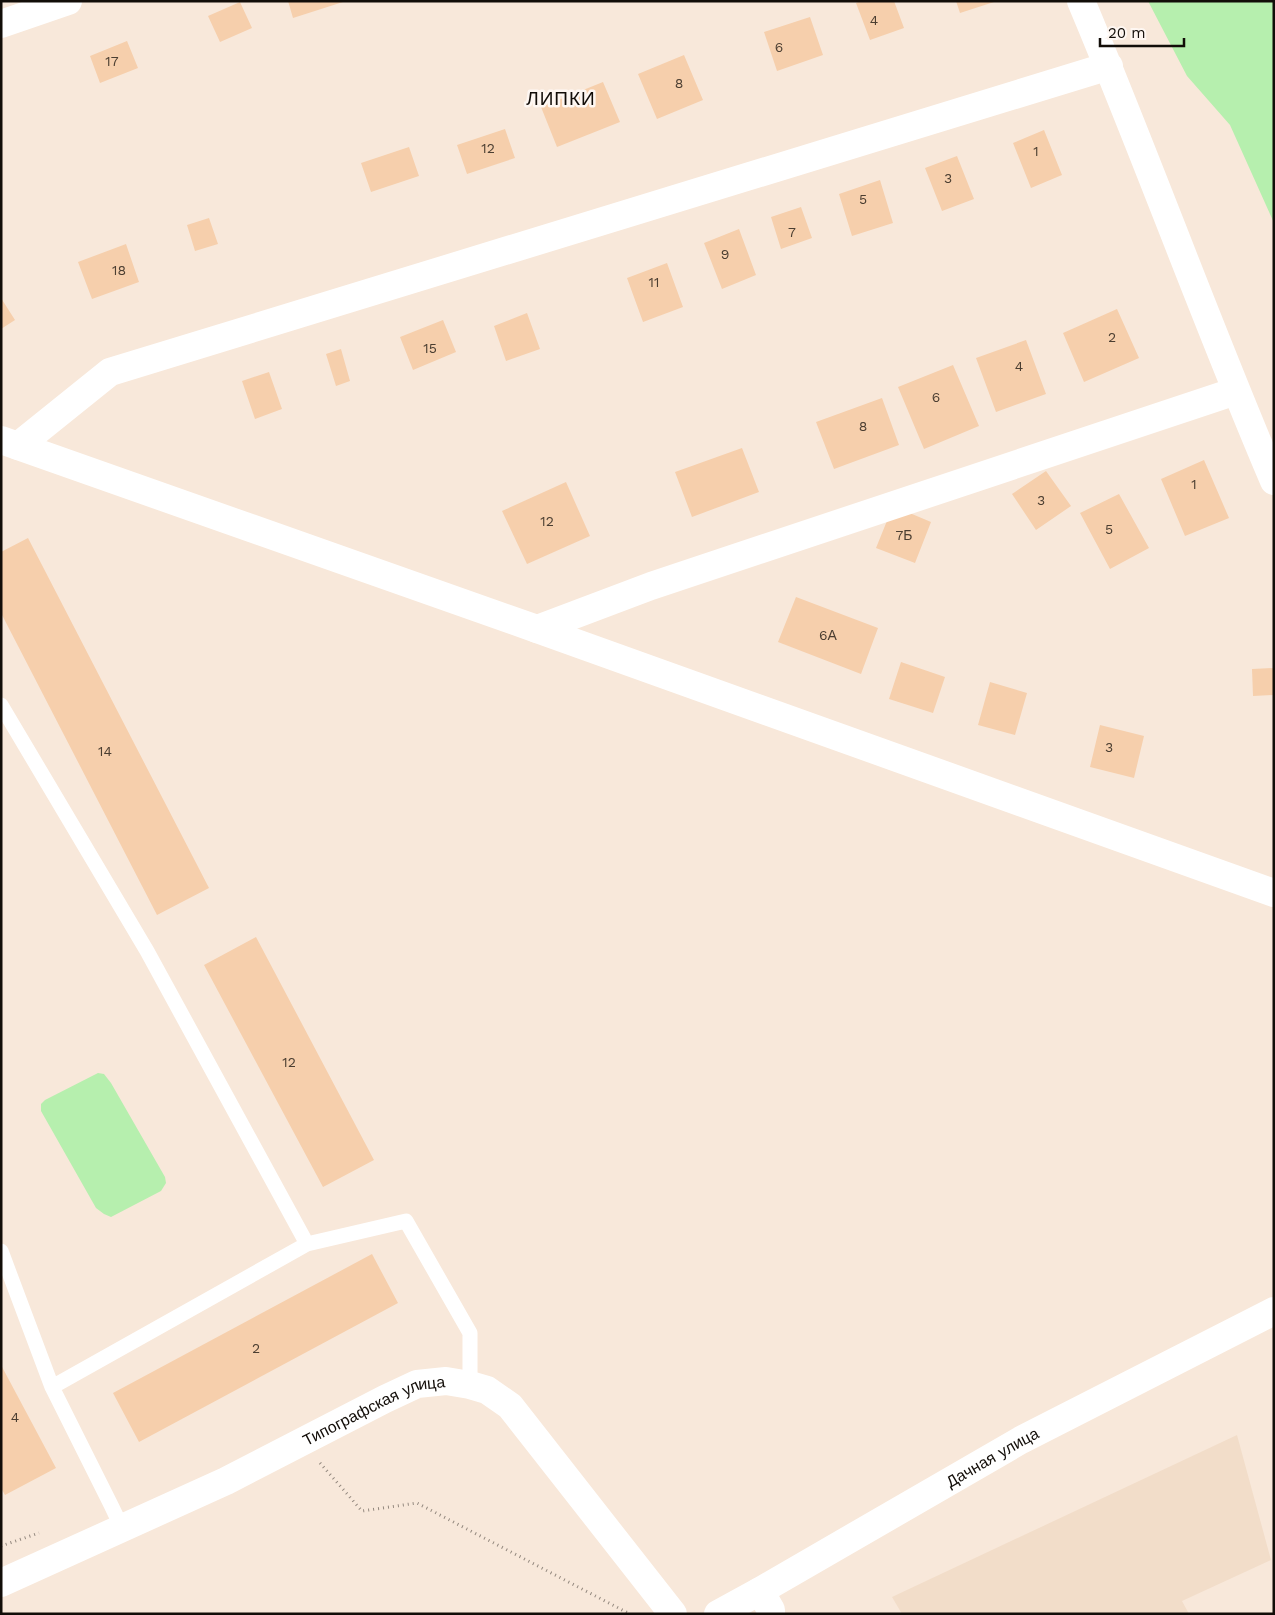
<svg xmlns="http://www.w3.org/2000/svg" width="1275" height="1615" viewBox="0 0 1275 1615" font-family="'Work Sans',sans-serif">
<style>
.built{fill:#f2ddc9}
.green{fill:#b6efae}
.building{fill:#f6cfac}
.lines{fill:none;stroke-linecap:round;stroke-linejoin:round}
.path{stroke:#93887e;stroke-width:3;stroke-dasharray:1 4;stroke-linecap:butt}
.lane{stroke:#fff;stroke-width:15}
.street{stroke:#fff;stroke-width:28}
.labels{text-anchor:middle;stroke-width:5;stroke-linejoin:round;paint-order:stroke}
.number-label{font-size:14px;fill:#4b3e31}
.street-label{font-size:16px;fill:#120d08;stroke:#fef7f2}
.quarter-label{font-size:19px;letter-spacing:1px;fill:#120d08;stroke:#fef7f2}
</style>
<rect width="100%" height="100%" fill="#f8e8da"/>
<path class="built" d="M1237 1435 1271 1560 1182 1601 1189 1614H902L892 1597Z"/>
<path class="green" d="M1148 1H1274V223L1230 125 1187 76Z
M98 1073 104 1074 111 1083 165 1177 166 1183 161 1191 111 1217 104 1214 96 1208 41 1111V1104L45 1100Z"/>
<path class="building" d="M288 1H343V2L293 18Z
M861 1H894L904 28 870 40 856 3Z
M956 1H994V2L960 13Z
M240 2 252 28 220 42 208 16Z
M810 17 823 55 777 71 764 32Z
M127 41 138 68 100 83 90 56Z
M684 55 703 100 657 119 638 74Z
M603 82 620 122 557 147 541 107Z
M505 129 515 158 467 174 457 145Z
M1044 130 1062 175 1031 188 1013 143Z
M409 147 419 176 371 192 361 163Z
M957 156 974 199 942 211 925 168Z
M880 180 893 223 852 236 839 194Z
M801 207 812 238 781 249 771 217Z
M209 218 218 244 195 251 187 225Z
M739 229 756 275 722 289 704 243Z
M126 244 139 282 92 299 78 262Z
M667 263 683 307 643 322 627 278Z
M1 298 15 320 1 329Z
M1117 309 1139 358 1084 382 1063 333Z
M527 313 540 349 506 361 494 326Z
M443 320 456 352 413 370 400 337Z
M1026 340 1046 394 996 412 976 358Z
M341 349 350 381 336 386 326 354Z
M953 365 979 426 924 449 898 387Z
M269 372 282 409 255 419 242 381Z
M882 398 899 445 834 469 816 422Z
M742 448 759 492 692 517 675 472Z
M1204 460 1229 518 1185 536 1161 479Z
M1046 471 1071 506 1036 530 1012 494Z
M566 482 590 536 527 564 502 511Z
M1119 494 1149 548 1110 569 1080 513Z
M893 506 931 522 915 563 876 548Z
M28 538 209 888 157 915 1 613V552Z
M796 597 878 628 861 674 778 642Z
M901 662 945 677 933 713 889 699Z
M1274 668V695L1253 696 1252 669Z
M990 682 1027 693 1015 735 978 725Z
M1100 725 1144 736 1134 778 1090 767Z
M256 937 374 1160 323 1187 204 965Z
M372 1254 398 1303 139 1442 113 1393Z
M1 1365 56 1468 5 1495 1 1488Z"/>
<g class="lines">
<path class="path" d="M320 1463 362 1511 417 1503 630 1614
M1 1546 39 1533"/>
<path class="lane" d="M1 705 147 951 307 1244 52 1387
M307 1244 406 1221 470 1333V1385
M1 1251 52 1387 111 1505 122 1528"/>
<g class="street">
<path d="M1081 1C1148 160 1206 322 1274 481"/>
<path d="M1 24 68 1"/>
<path d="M1 440 537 629 1274 893"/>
<path d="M18 446 110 372 1109 66"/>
<path d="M537 629 651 586 1236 391"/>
<path id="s1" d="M1 1583 226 1481 385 1399 417 1384 446 1381 470 1385 487 1390 510 1406 673 1614"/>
<path d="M760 1591 771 1610V1614"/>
<path id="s2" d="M718 1614 760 1591 1021 1440 1274 1311"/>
</g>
</g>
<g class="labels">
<g class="number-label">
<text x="874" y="25">4</text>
<text x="779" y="52">6</text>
<text x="112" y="66">17</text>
<text x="679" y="88">8</text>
<text x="488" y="153">12</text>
<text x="1036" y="156">1</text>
<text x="948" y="183">3</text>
<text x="863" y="204">5</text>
<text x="792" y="237">7</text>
<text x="725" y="259">9</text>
<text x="119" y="275">18</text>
<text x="654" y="287">11</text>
<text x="1112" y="342">2</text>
<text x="430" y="353">15</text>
<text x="1019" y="371">4</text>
<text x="936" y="402">6</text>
<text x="863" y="431">8</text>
<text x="1194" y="489">1</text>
<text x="1041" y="505">3</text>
<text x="547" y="526">12</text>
<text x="1109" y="534">5</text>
<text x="904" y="540">7Б</text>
<text x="828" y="640">6А</text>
<text x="1109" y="752">3</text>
<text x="105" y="756">14</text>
<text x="289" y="1067">12</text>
<text x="256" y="1353">2</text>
<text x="15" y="1422">4</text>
</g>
<g class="street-label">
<text dy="6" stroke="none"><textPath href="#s1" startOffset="412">Типографская улица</textPath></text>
<text dy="6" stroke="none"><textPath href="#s2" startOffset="316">Дачная улица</textPath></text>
</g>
<g class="quarter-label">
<text x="561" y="105">ЛИПКИ</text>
</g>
</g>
<rect width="1275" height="1615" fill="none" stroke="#120d08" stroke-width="5"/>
<path d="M1100 38v8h84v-8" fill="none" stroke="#120d08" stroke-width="2.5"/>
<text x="1108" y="38" font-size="15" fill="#120d08" stroke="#fef7f2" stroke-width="4" paint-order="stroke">20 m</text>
</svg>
